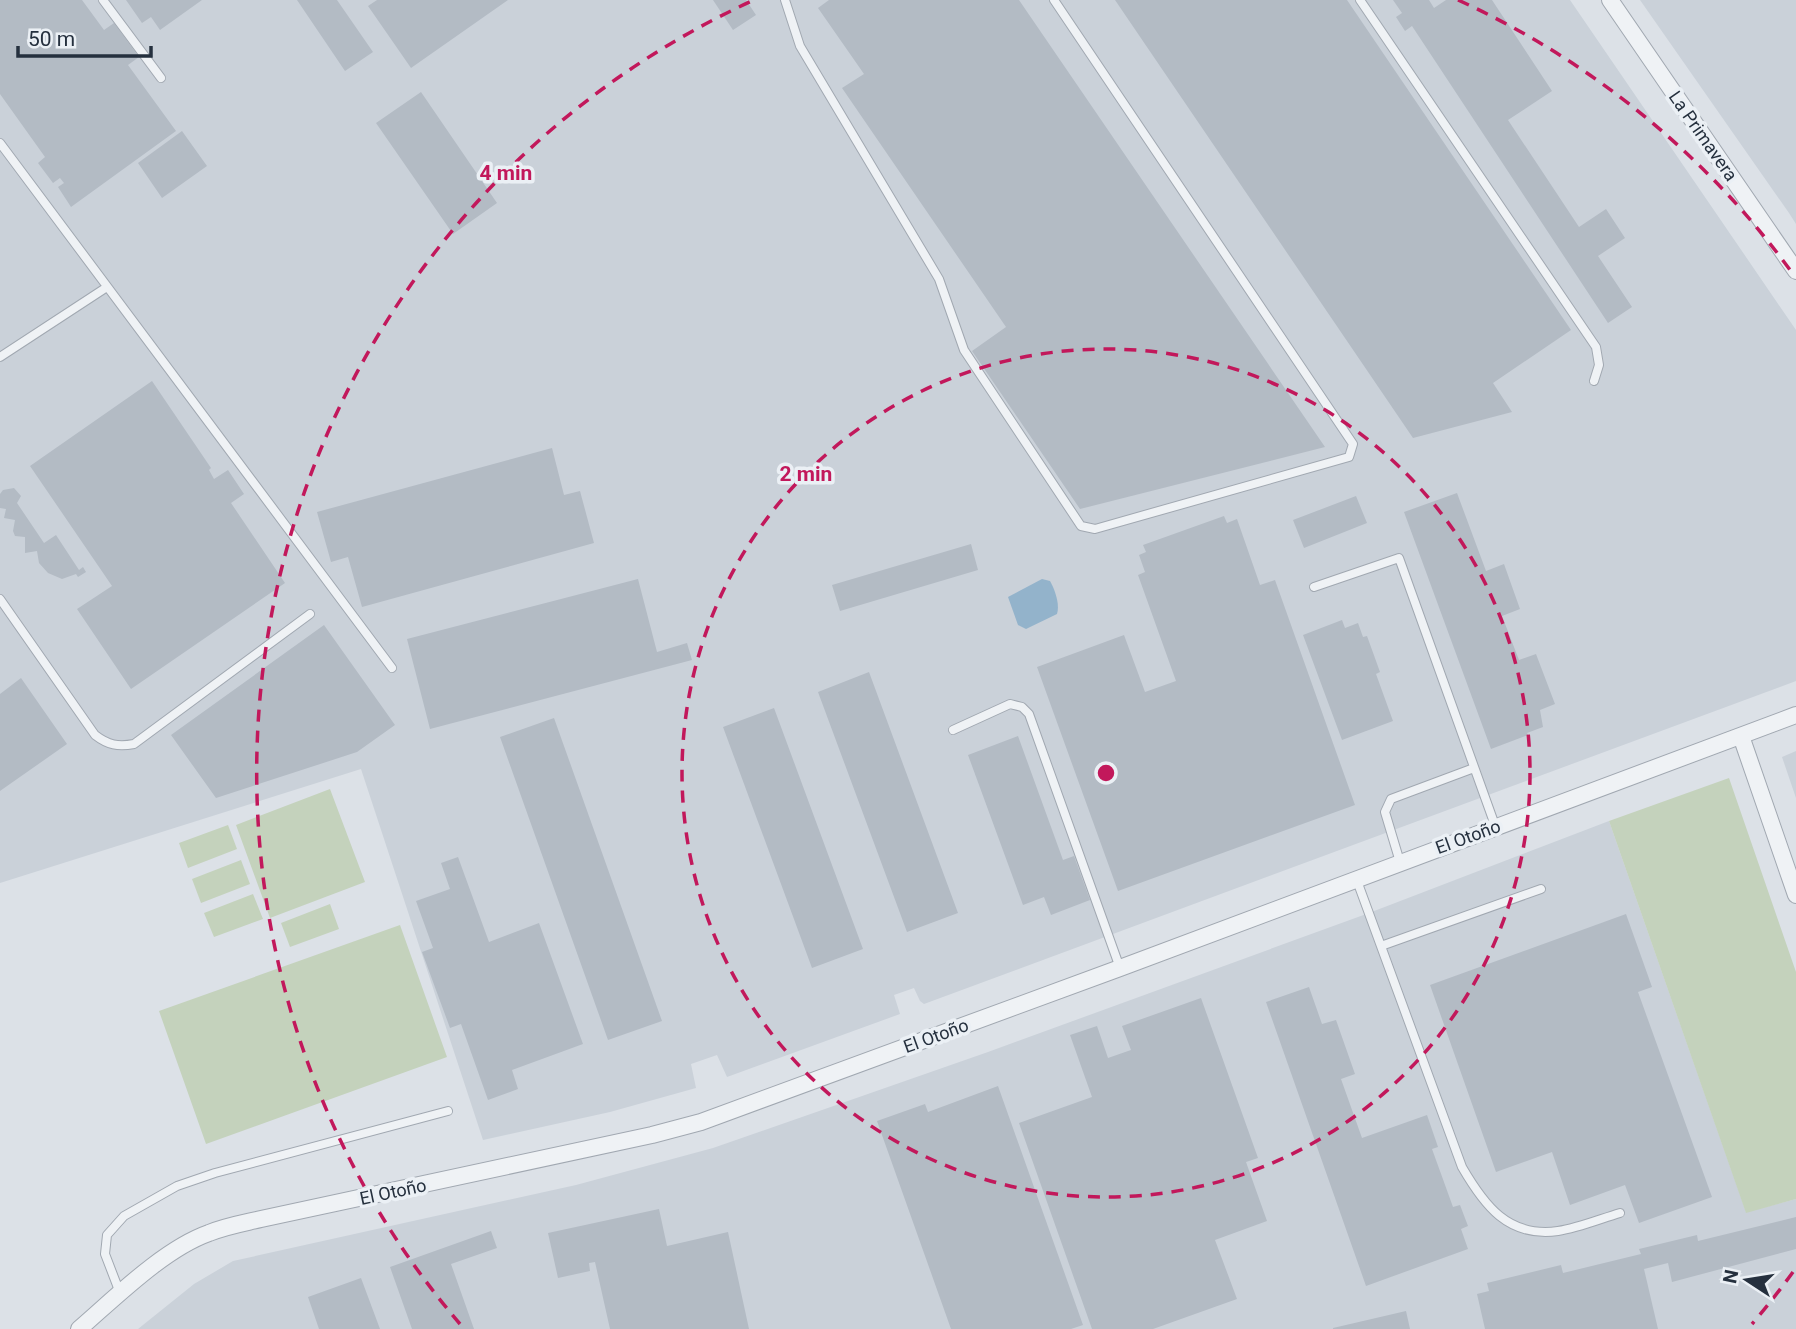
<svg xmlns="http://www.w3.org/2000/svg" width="1796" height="1329" viewBox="0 0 1796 1329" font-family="Roboto,sans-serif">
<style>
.built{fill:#cad1d9}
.green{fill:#c4d2bc}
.water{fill:#93b3cb}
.building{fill:#b3bbc4}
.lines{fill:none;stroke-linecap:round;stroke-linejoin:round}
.lane-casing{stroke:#a1a8b1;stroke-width:10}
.street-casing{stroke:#a1a8b1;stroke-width:18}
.lane{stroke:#eff2f5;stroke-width:8}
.street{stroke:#eff2f5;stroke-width:16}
.ring{fill:none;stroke:#c2185b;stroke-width:3.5;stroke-dasharray:12 9}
.labels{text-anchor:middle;stroke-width:7;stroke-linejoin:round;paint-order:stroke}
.street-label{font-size:18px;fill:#25303e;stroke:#ebf0f5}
.centre{fill:#c2185b;stroke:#ebf0f5;stroke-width:3.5}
.ring-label{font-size:21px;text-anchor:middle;font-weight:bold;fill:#c2185b;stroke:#ebf0f5;stroke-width:7;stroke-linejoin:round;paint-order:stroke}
</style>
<rect width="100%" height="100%" fill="#dce1e7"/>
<path class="built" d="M0 0H1570L1796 330V681L924 1004 920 1001 914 988 894 995 900 1014 727 1077 717 1055 691 1064 696 1088 610 1112 483 1140 361 769 0 883Z
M1640 0H1796V224L1789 213Z
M1796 751V798L1782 757Z
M1609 821 1746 1212 1796 1199V1329H138L194 1284 233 1261 576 1185 713 1148 988 1052 1369 913Z"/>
<path class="green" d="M1729 778 1796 972V1199L1746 1213 1609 821Z
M330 789 365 882 270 918 236 825Z
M228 825 237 849 188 868 179 843Z
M241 860 250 884 201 903 192 879Z
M253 894 263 919 214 937 204 913Z
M330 904 339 929 290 947 281 923Z
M400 925 447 1057 206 1144 159 1011Z"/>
<path class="water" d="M1042 579 1050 581C1055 590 1060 604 1057 614L1026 629 1018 625 1008 597Z"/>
<path class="building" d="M0 0H82L104 30 114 23 139 57 128 65 176 131 71 207 58 187 64 183 60 178 53 183 38 163 45 157 0 94Z
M126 0H202L160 30 151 17 142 23Z
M297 0H337L373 52 345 71Z
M377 0H508L411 68 368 6Z
M713 0H746L756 15 733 30Z
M829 0H1019L1325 447 1080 509 972 351 1006 327 842 88 864 74 818 8Z
M1115 0H1347L1571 330 1493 383 1512 412 1413 438Z
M1393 0H1429L1434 8 1446 0H1492L1552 91 1508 120 1579 227 1606 209 1625 238 1598 256 1632 307 1608 323 1412 26 1405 31 1396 17 1402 13Z
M421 92 497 203 453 234 376 123Z
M182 131 207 166 162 198 138 163Z
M152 381 211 468 209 470 214 479 228 470 244 494 231 503 285 583 131 689 77 609 112 586 30 466Z
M552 448 564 495 580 491 594 543 362 607 348 557 331 562 317 512Z
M14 488 21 496 17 503 44 543 56 535 79 570 83 567 86 572 78 577 76 574 62 579 48 573 39 563 37 551 25 553V537L15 536 13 531 15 520 4 518 6 509 0 508V494L3 490Z
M1457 493 1486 571 1504 564 1520 609 1502 616 1519 660 1536 654 1555 704 1540 710 1543 727 1527 733 1528 735 1491 749 1404 512Z
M1356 496 1367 523 1304 548 1293 520Z
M1224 516 1227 523 1237 519 1260 585 1275 580 1355 805 1118 891 1037 667 1124 635 1145 692 1176 681 1138 575 1145 572 1139 555 1146 552 1143 545Z
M971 544 978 570 840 611 832 585Z
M638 579 657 652 687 643 692 660 430 729 407 639Z
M1342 620 1345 628 1358 623 1363 637 1367 636 1380 672 1376 674 1393 721 1342 740 1303 635Z
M324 625 395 725 357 752 216 798 171 735Z
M869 672 958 913 907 932 818 692Z
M21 678 67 744 0 791V694Z
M774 708 863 949 812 968 723 727Z
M554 718 662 1021 608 1040 500 737Z
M1018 736 1063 860 1074 856 1090 900 1051 915 1044 897 1023 905 968 755Z
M458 857 489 942 539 923 583 1044 512 1070 518 1089 488 1100 461 1024 450 1028 422 952 433 948 416 901 450 889 441 863Z
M1626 914 1652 987 1638 992 1712 1197 1639 1223 1625 1185 1570 1205 1552 1152 1496 1172 1430 985Z
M1309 987 1322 1024 1336 1020 1355 1074 1341 1079 1362 1138 1427 1115 1438 1147 1432 1149 1453 1207 1460 1205 1468 1226 1461 1229 1468 1249 1366 1286 1266 1002Z
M1201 998 1258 1158 1246 1162 1267 1221 1215 1240 1237 1299 1153 1329H1092L1019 1123 1092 1097 1070 1035 1097 1026 1108 1058 1131 1050 1122 1026Z
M998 1086 1083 1325 1071 1329H951L877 1121 925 1104 928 1112Z
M659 1209 667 1246 728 1232 749 1329H610L595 1262 589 1263 590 1271 558 1278 548 1233Z
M1796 1217V1249L1672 1282 1668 1263 1644 1269 1658 1329H1485L1477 1294 1489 1291 1487 1283 1561 1265 1563 1273 1641 1254 1639 1249 1697 1235 1698 1241Z
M491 1231 497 1248 451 1264 474 1329H412L390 1267Z
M361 1278 380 1329H319L308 1297Z
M1406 1311 1410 1329H1333V1328Z"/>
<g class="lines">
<defs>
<path id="lane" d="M103 0 161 78
M785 0 800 46 939 279 964 350 1081 526 1095 529 1349 457 1353 444 1054 0
M1360 0 1596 347 1599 365 1594 381
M0 143 392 668
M0 357 107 287
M1314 587 1399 558 1496 828
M0 599 95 735C108 745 118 747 134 744L310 614
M953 730 1010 704 1022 707 1029 714 1120 968
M1400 862 1385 812 1391 799 1474 768
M1356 878 1462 1167C1484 1205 1508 1238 1558 1231 1578 1228 1600 1219 1620 1213
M1381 946 1541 889
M120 1293 105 1254 107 1235 124 1216 177 1186 215 1173 448 1111"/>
<path id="street" d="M1610 0 1796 271
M1741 736 1796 895
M79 1329C116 1297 164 1249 209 1233 226 1226 244 1223 261 1219L652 1135 701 1122 1120 968 1796 715"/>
</defs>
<use href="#lane" class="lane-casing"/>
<use href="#street" class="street-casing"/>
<use href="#lane" class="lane"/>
<use href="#street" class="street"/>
</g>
<g class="ring">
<circle cx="1106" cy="773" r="424"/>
<path d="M1793 1272A849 849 0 0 1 1752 1324M460 1324A849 849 0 0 1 754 0M1458 0A849 849 0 0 1 1793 274"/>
</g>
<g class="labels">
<g class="street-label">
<text transform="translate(1703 136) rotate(55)" y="6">La Primavera</text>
<text transform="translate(1468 837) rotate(-20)" y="6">El Otoño</text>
<text transform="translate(936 1036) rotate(-20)" y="6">El Otoño</text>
<text transform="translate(393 1192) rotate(-12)" y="6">El Otoño</text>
</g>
</g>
<circle cx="1106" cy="773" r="10" class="centre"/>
<g class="ring-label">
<text x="506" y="180">4 min</text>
<text x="806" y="481">2 min</text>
</g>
<g transform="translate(1747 1280) rotate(282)" stroke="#ebf0f5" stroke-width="5" paint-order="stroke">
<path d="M0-5L12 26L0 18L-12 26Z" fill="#25303e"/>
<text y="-10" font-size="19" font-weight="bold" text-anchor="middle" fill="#25303e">N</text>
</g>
<path d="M18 46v10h133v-10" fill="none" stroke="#25303e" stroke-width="3.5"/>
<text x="28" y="46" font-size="21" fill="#25303e" stroke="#ebf0f5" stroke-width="5" paint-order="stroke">50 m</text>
</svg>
